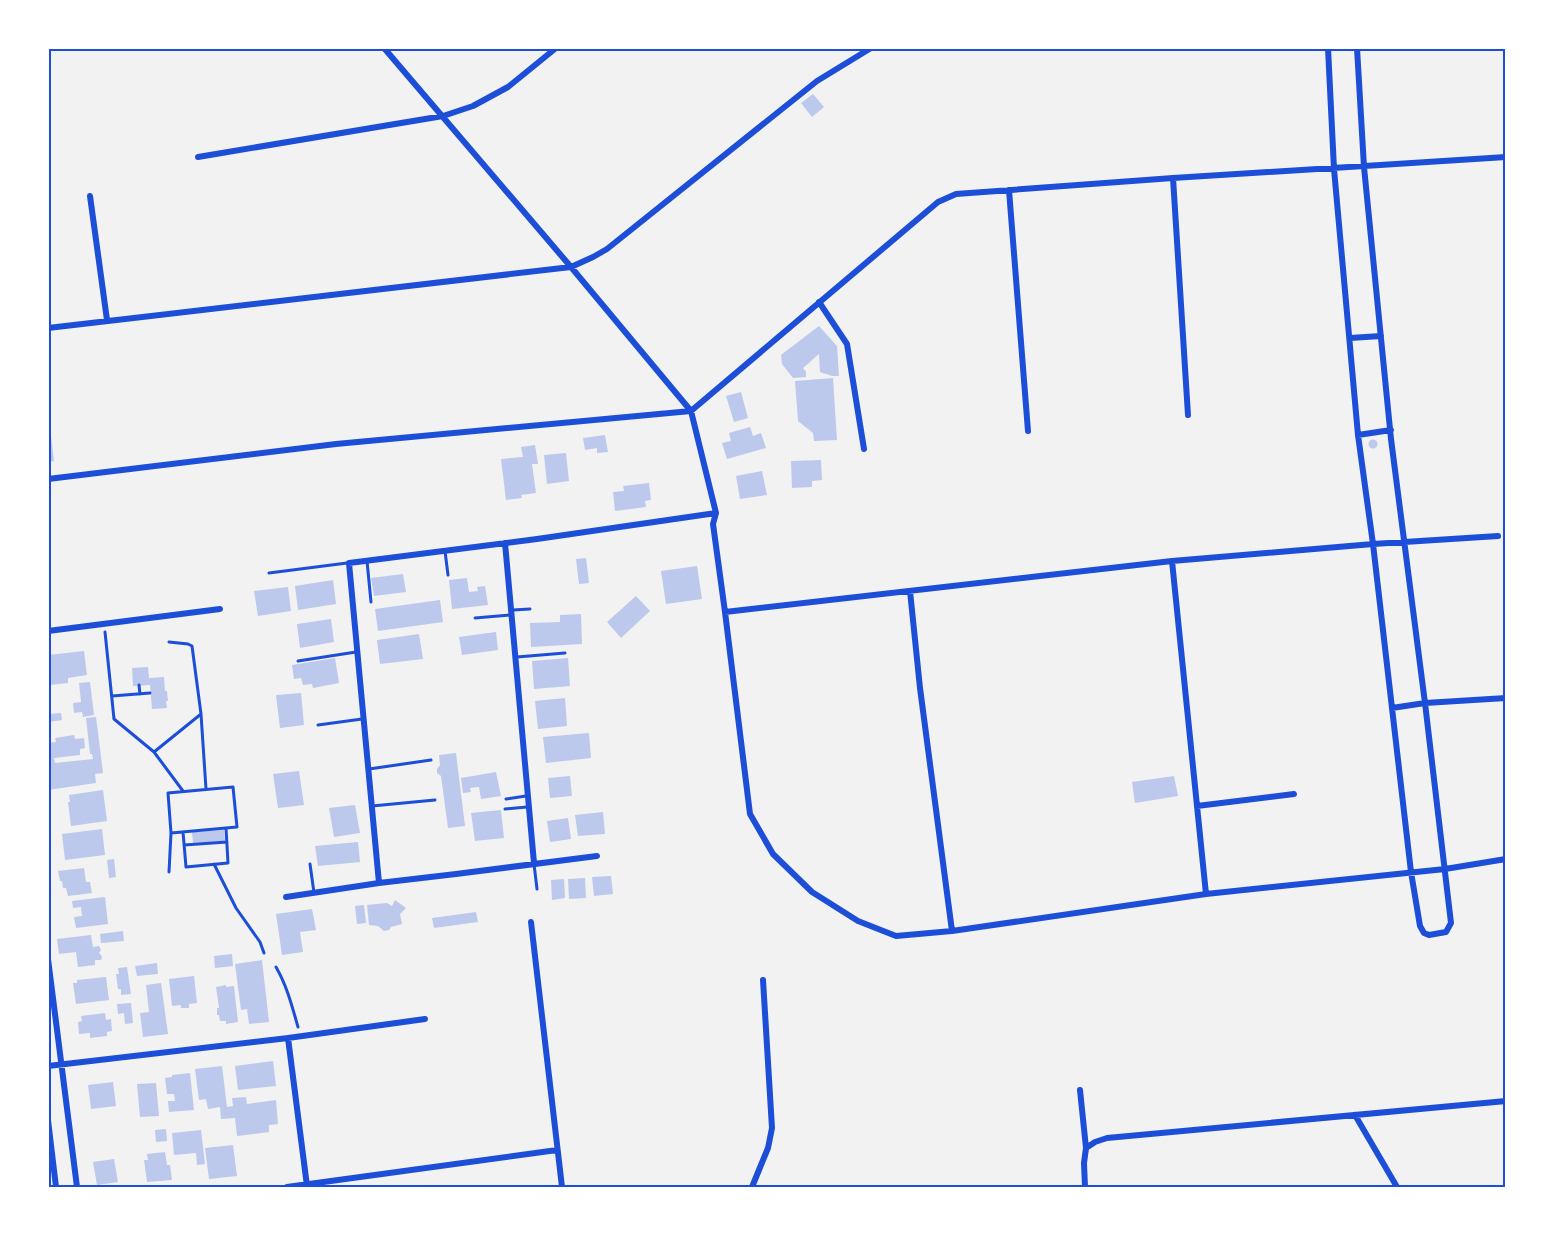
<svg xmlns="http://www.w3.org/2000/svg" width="1554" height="1235" viewBox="0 0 1554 1235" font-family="'Libre Baskerville',serif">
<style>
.building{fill:#bdc9ec}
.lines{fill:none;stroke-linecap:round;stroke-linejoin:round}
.path{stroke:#1d4ed8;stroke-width:3}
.service{stroke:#1d4ed8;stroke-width:3}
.minor{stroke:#1d4ed8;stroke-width:6}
.neatline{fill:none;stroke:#1d4ed8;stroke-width:2}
</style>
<rect width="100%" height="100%" fill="#f2f2f2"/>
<path class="building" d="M813 94 824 107 812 117 801 103Z
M819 326 837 346 839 376H832L820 372 819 354 803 368 806 372V377L793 378 782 364 781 355Z
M833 378 837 440 814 441 813 433 798 421 795 381Z
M741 392 748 418 734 422 726 396Z
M750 427 753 436 761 433 766 448 727 459 722 443 731 441 729 433Z
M605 435 608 452 597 453V448L585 450 583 438Z
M48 436H51L54 461 48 462Z
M1368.5 444a4.5 4.5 0 1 1 9 0a4.5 4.5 0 1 1-9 0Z
M535 445 538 464H532L536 493 521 495 522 498 506 500 501 459 523 457 521 447Z
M566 453 569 481 547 484 544 455Z
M821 460 822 480 812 481V487L792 488 791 461Z
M762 471 767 495 740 499 736 476Z
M649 483 651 500 645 501 646 507 615 511 613 492 624 491 623 486Z
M586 558 589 583 579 584 576 559Z
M697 566 702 599 666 604 661 571Z
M403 574 406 592 374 596 371 578Z
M467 578 469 592 478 591 477 587 485 586 488 605 452 609 449 580Z
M333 580 336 604 298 610 295 586Z
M288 587 291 611 258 616 254 591Z
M636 596 650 611 621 638 607 622Z
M440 600 443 622 378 631 375 609Z
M581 614 582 644 531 647 530 623 560 622V615Z
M331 619 334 642 300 648 297 624Z
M496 632 498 650 462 655 459 637Z
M419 634 423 659 380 664 377 640Z
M84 651 87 675 68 678V683L50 685 49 677H48V655Z
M335 658 339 683 313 688 312 684 303 685 301 678 294 679 292 665Z
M568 658 570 686 534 689 532 661Z
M148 667 149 678 164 677 165 691H167L168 701H166L167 708 152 709 150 685 133 686 132 668Z
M90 682 94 715 83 717 82 712 74 713 73 703 81 702 79 683Z
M301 693 304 725 280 728 276 695Z
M565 698 567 726 538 729 535 701Z
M61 713 62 720 48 722V714Z
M96 717 103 773 95 774 96 783 48 790V743L56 742 55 738 74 735 75 739 84 738 85 748 80 749V755L54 758 55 763 93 759 92 754H90L86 718Z
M589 733 591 758 546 763 543 737Z
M456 753 465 826 448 828 441 776 437 773V769L440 765 439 755Z
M299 771 304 805 278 808 273 774Z
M496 772 501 796 481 799 479 787 470 788 471 792 463 793 461 778Z
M570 776 572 796 550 798 548 778Z
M1174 776 1178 796 1135 803 1132 782Z
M103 790 107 821 71 826 68 802H70L69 795Z
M355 805 360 833 334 837 329 808Z
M501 810 504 838 475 841 471 813Z
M603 812 605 834 578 836 575 815Z
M568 818 571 839 550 842 547 821Z
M102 829 105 855 65 860 62 834Z
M224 830 225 841 193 843 192 832Z
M358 842 360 862 318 866 315 846Z
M114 859 116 877 109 878 107 860Z
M84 868 86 882H90L92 893 68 896 66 888H63L62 881H60L58 871Z
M611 876 613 894 594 896 592 877Z
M585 878 586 898 569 899 568 879Z
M564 879 565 898 552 900 551 880Z
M105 897 108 924 76 928 74 917 82 916 81 907 73 908 72 901Z
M395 900 406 908 400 914 402 924 391 927 389 930 384 931 378 926 369 925 367 905 387 903 392 906Z
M364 905 366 923 357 924 355 906Z
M312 909 316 930 300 932 303 952 282 955 276 914Z
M476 912 478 922 434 928 432 918Z
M123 931 124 941 101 943 100 934Z
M91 935 93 947 99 946 101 950 99 953 101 955 102 958 101 960H95V965L78 967 76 952 59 954 57 939Z
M232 954 233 966 215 968 214 956Z
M262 960 269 1022 249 1024 247 1009 241 1010 235 964Z
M157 963 158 974 137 976 135 966Z
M127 967 131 994 121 995V989H118L116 974H119L118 968Z
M194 976 197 1003 189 1004V1008H181V1005L172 1006 169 979Z
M106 977 109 1000 76 1004 73 983H77V980Z
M161 983 168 1034 143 1037 140 1013 149 1012 146 985Z
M226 985V987L234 986 238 1022 226 1024V1021H220L219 1015H217V1008H219L216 987Z
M131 1003 133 1023 125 1024 124 1013 118 1014 117 1004Z
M105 1013 106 1020 111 1019 112 1031 107 1032V1036L90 1038V1033L79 1034 78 1022 82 1021 81 1016Z
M273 1061 276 1086 238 1090 235 1066Z
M222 1066 227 1107 233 1106 232 1098 246 1097 247 1104 276 1100 278 1124 269 1125V1132L237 1136 235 1118 221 1119 220 1107 208 1109 206 1099 199 1100 195 1069Z
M190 1073 194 1110 169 1112 168 1101H175L174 1094H167L165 1078 172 1077V1075Z
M113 1082 116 1106 91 1109 88 1085Z
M156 1083 159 1116 140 1117 137 1084Z
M166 1129 167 1141 156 1142 155 1130Z
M201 1130 205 1164 197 1165 196 1153 174 1155 172 1133Z
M233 1145 237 1176 209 1179 205 1148Z
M165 1152 167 1165H170L172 1180 147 1182 144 1160H148L147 1154Z
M114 1159 118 1182 97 1185 93 1162Z"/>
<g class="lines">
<path class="path" d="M105 632 114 719 154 752 183 791
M169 642 188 644 192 646 201 714 206 789
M139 685 140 694
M112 696 150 693
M154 752 201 714
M233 787 237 827 171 833 168 793Z
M183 832 186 867 228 863 226 828
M184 845 227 842
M214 864 236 908 260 942 264 953
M169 872 171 833
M276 967C287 986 292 1006 298 1027"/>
<path class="service" d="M445 551 448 575
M367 561 371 602
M269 573 347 563
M513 610 530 609
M475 618 511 615
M517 657 565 653
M298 661 356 652
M318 725 362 719
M369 769 431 760
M506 799 526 796
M372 806 435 800
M505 809 527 807
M310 864 314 893
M534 864 537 889"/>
<path class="minor" d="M384 48 571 267 691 411 716 513 713 524 725 612 750 814 773 854 812 892 858 921 896 936 952 931 1206 894 1445 869 1506 859
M1328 48 1334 169 1358 435 1373 544 1411 872 1420 926 1424 933 1429 935 1446 932 1451 923 1425 703 1391 439 1364 167 1357 48
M198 157 443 116 473 106 508 87 556 48
M1173 178 1188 415
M1009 190 1028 431
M90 196 107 320
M819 302 847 344 864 449
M48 328 571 267 593 257 607 249 817 81 871 48
M1350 338 1381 336
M1358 435 1391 430
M48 479 336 444 691 411 938 202 956 194 1173 178 1506 157
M505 543 534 863
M1172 561 1206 894
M910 591 920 688 952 931
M725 612 1172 561 1373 544 1498 536
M48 631 220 609
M1392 708 1425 703 1506 698
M1197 806 1294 794
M379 883 349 563 537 539 716 513
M286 897 379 883 456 874 597 856
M531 922 562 1187
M48 959 77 1187
M288 1038 307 1186
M48 1066 288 1038 425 1019
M1080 1090 1086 1148
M1355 1115 1397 1187
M48 1120 56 1187
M287 1187 557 1150
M752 1187 768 1148 772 1128 763 980
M1085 1187 1084 1163 1086 1148 1095 1142 1107 1138 1506 1101"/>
</g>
<rect width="1554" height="1235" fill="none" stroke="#ffffff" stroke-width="99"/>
<rect x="50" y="50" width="1454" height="1136" class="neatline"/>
</svg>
